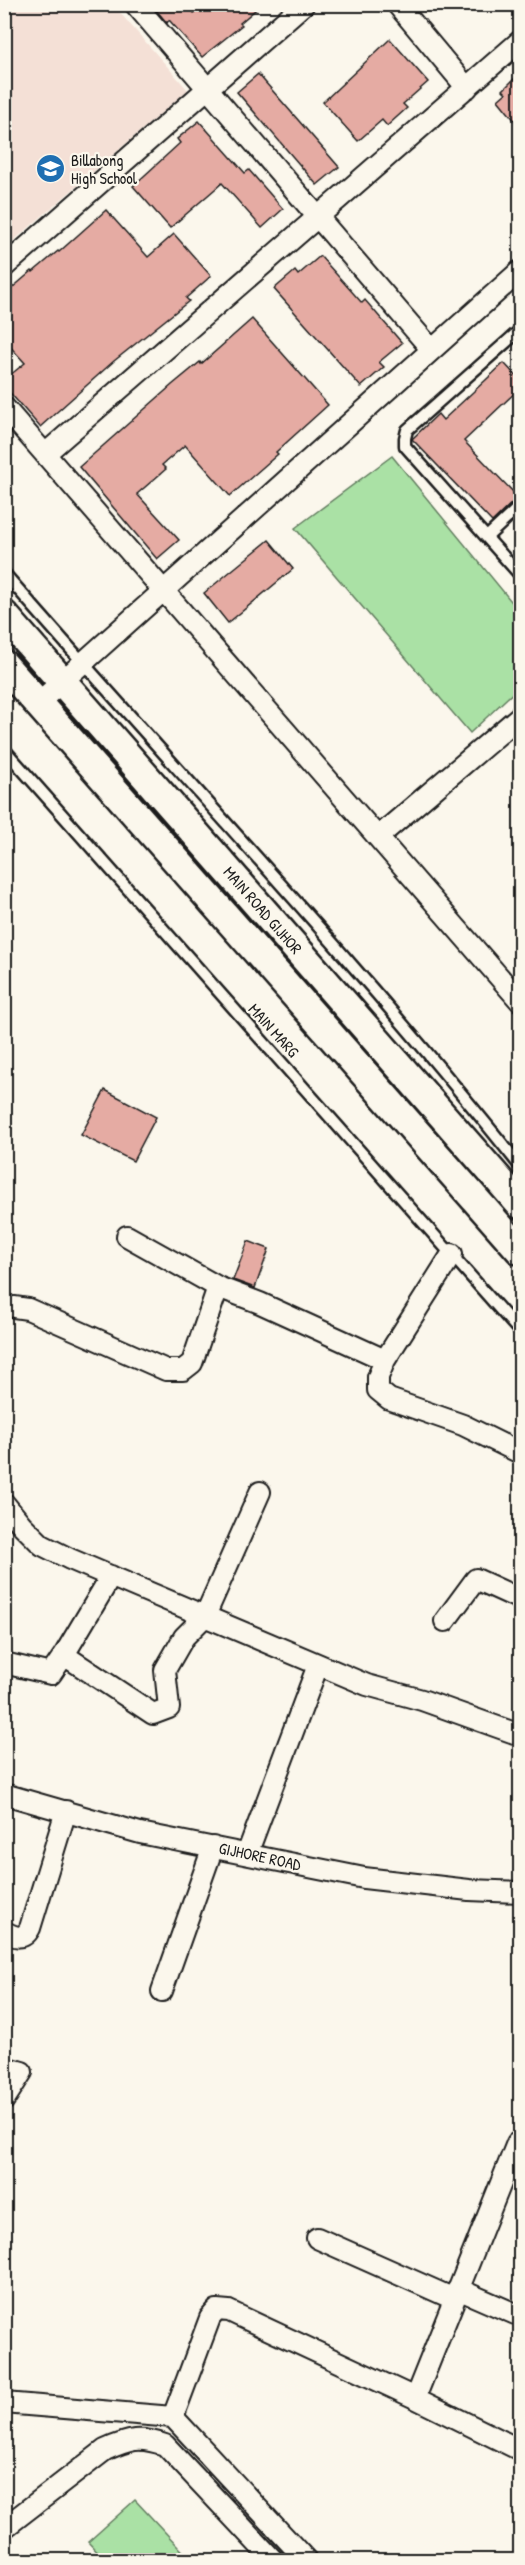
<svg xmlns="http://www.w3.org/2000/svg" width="525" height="2565" viewBox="0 0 525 2565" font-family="'Patrick Hand',sans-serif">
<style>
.built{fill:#f4e0d6}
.green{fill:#aae1a5;stroke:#637e60;stroke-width:1.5}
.building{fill:#e5aba3;stroke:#1c1c1c;stroke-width:1.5}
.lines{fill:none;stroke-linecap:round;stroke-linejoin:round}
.lane-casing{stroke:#1c1c1c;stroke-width:15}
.street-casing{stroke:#1c1c1c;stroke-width:24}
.secondary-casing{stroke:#1c1c1c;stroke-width:33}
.lane{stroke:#fbf7ec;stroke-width:10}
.street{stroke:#fbf7ec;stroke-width:20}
.secondary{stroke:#fbf7ec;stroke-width:28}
.labels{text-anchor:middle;stroke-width:4.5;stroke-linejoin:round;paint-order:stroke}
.poi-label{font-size:16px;fill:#1c1c1c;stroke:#fbf7ec;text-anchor:start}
.street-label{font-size:16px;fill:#1c1c1c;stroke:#fbf7ec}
</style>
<rect width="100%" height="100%" fill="#fbf7ec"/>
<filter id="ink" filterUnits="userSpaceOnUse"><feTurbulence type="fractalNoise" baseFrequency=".0167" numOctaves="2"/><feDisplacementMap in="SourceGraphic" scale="12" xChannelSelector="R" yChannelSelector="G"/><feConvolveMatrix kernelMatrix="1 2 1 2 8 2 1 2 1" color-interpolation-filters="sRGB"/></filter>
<g filter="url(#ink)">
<path class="built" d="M5 4 113 5 188 90 5 248Z"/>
<path class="green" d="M392 456 520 612V686L470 733 295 528Z
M135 2500 191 2560H105L88 2542Z"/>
<path class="building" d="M151 4H187L194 13 206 4H262L240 23 242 25 202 57 169 20 167 23Z
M390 39 428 82 403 104 407 108 387 126 382 120 358 141 323 102Z
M520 73V127L498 100 506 93 503 90Z
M258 74 339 167 317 185 237 92Z
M199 121 245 173 249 170 283 209 262 228 222 183 170 228 133 186 180 143 177 139Z
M106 210 148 257 174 234 211 276 186 298 189 301 114 361 40 427 4 386V380L25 363 4 340V295L32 271 33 272 58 251 59 252Z
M320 256 362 303 365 300 402 343 379 362 384 367 361 387 274 289 295 271 298 275Z
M252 319 328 405 276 452 278 454 230 496 185 445 162 465 166 469 137 494 179 540 157 559 79 467 172 385 200 362 201 364Z
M504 363 520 380V388L464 441 518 497 492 522 412 439 438 414 443 420Z
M269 540 293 569 228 623 204 593Z
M105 1090 156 1117 133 1161 81 1135Z
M248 1241 269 1249 255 1288 233 1280Z"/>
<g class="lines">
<defs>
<path id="lane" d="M520 330 407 430 405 438V446L520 575
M488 536 520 506
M4 573C176 771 357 961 520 1166
M4 749 520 1332"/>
<path id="street" d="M135 4 432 350
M397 4 467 88
M4 267 304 4
M4 407 520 1001
M45 454 520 41
M37 704 520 271
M378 837 520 716
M127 1236 218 1287 260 1303 385 1360 378 1377V1390L389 1399 463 1425 520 1453
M14 1307 28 1309 166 1370H183L192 1363 218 1287
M385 1360 452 1254
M4 1503 22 1525 42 1545 70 1559 367 1685 422 1700 520 1735
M445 1621 476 1579 520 1599
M64 1655 111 1576
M4 1663 51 1674 64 1655 153 1714 169 1708 165 1670 184 1637 205 1616 260 1492
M4 1794 140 1833 364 1878 469 1890 520 1892
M247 1854 318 1665
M4 1931C15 1938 24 1940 30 1928L66 1811
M162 1991 213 1847
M4 2067 22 2072 4 2100
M317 2238 454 2299
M458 2289 520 2316
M415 2398 520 2450
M4 2403 173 2417 306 2560
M173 2417 210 2318 217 2310 229 2311 415 2398 517 2143
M4 2528 105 2450C130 2439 139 2436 165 2445L273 2560"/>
<path id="secondary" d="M4 615 520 1204
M4 665 520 1250"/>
</defs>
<use href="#lane" class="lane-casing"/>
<use href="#street" class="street-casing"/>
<use href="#secondary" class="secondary-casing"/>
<use href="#lane" class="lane"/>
<use href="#street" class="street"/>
<use href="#secondary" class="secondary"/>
</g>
</g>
<defs>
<symbol id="school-disc" viewBox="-11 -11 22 22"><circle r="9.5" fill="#1f6fb2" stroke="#fbf7ec"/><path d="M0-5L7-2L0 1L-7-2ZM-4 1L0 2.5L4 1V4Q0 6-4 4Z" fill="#fff"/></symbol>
</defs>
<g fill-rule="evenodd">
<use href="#school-disc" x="34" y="152" width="33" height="33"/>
</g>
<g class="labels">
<g class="poi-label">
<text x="71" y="166">Billabong<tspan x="71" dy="18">High School</tspan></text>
</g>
<g class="street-label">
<text transform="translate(263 910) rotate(49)" y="6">MAIN ROAD GIJHOR</text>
<text transform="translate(274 1030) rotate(48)" y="6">MAIN MARG</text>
<text transform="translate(260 1856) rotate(12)" y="6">GIJHORE ROAD</text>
</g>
</g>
<rect width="525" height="2565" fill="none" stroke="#fbf7ec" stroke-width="24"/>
<rect x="12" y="12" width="501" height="2541" fill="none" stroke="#1c1c1c" stroke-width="2" filter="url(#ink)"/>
</svg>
